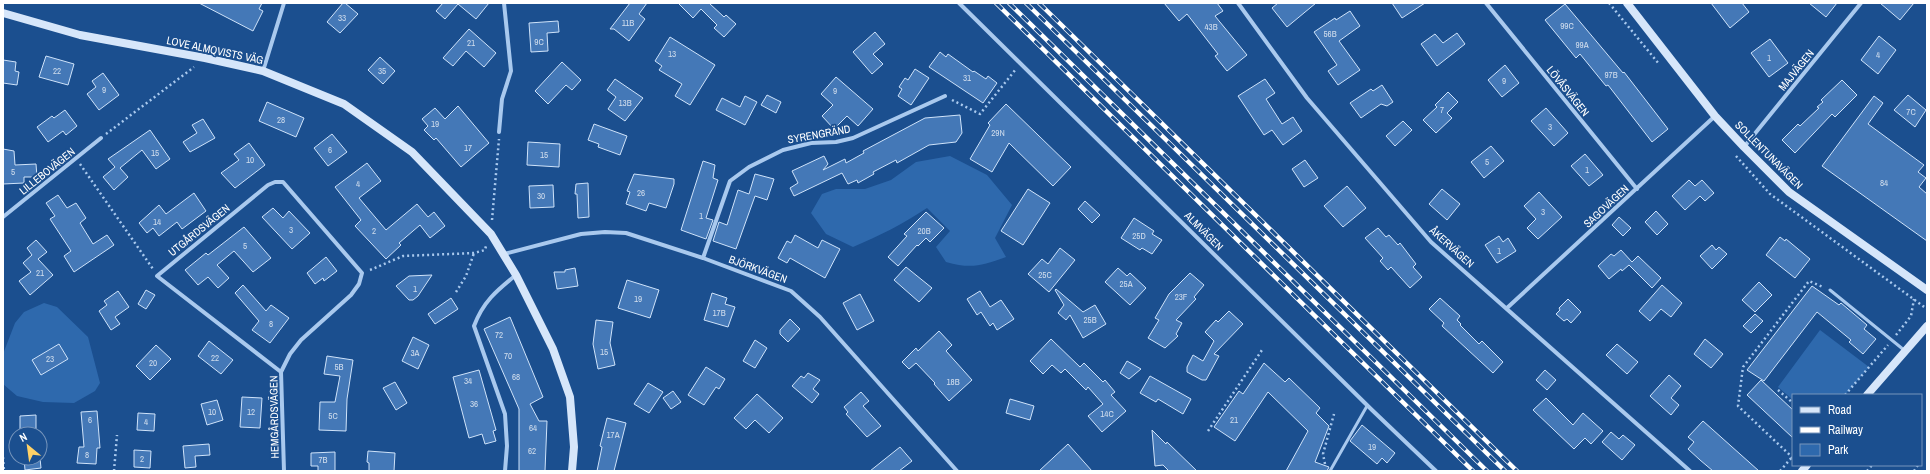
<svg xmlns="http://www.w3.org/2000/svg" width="1930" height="474" viewBox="0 0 1930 474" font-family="'Archivo Narrow',sans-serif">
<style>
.green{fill:#2e69ad}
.building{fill:#4478b7;stroke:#cfe3fa}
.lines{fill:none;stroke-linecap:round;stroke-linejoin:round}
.path{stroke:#a9c9ee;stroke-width:2.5;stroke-dasharray:2 3;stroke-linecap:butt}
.lane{stroke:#a9c9ee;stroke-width:3}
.street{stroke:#a9c9ee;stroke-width:4}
.secondary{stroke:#d6e6fa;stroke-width:8}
.rail-casing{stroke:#fff;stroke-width:4.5}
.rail{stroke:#1b4f8f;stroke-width:3;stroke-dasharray:9;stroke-linecap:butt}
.labels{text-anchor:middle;stroke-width:3.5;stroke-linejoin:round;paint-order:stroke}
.number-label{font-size:9px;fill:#d0dded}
.street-label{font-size:11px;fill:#fff;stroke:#1b4f8f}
</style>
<rect width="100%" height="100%" fill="#1b4f8f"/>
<path class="green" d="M950 156 987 175 1012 205 995 238 1006 257C981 266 971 269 946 262L936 247 950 231 927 208C903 224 879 236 853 247L826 234 811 213 822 194 836 189H865L891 180 916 162Z
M44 303 57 307 88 337 100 383 95 391 74 403 43 402 17 396 3 384V354L15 323 24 312Z
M1820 330 1869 367 1845 395H1793V400L1778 387Z"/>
<path class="building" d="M199 3H262L259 9 263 11 253 31Z
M343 3H345L358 14 340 33 327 22Z
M443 3H489L476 19 458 4 445 19 436 11Z
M630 3H647L639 14 645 19 629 41 614 29H610Z
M678 3H709L724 17 726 15 736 24 724 37 714 28 717 25 701 9 693 18Z
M1164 3H1217L1223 11 1215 16 1247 55 1227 71 1215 56 1218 54 1187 14 1179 21Z
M1278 3H1316L1287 27 1272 8Z
M1392 3H1425L1402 18Z
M1711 3H1742L1749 12 1730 28Z
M1809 3H1837L1826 17Z
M1880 3H1914L1900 20Z
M1565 4 1623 73 1624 72 1668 129 1652 142 1608 85 1606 86 1580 54 1576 58 1545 20Z
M1350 11 1360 26 1339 41 1360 70 1338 85 1328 71 1337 65 1314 32 1335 18 1336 20Z
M558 21 559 32 547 33 548 51 531 52 529 23Z
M469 29 496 53 484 67 466 51 453 66 443 58Z
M875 32 885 44 873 54 883 64 872 74 853 52Z
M1457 33 1465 44 1437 66 1421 44 1435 34 1443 43Z
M1879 36 1896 50 1878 74 1861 60Z
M670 37 715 65 690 105 675 96 682 84 659 70 662 66 655 61Z
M1770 39 1788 63 1769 77 1751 53Z
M940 52 946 57 948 54 973 72 974 71 986 79 988 76 997 83 983 103 929 67Z
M46 56 74 64 68 85 39 77Z
M380 57 395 71 383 84 368 70Z
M3 60 16 62 15 71 19 72 17 85 3 83Z
M562 62 581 80 572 90 566 85 548 104 535 91Z
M1505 65 1519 83 1502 97 1488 80Z
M915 69 929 78 911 105 898 96 902 89 899 87 905 78 908 80Z
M103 73 119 95 99 110 87 94 96 87 92 81Z
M836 77 873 109 858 126 847 116 834 129 822 116 833 105 821 94Z
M615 79 643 98 625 121 608 109 616 97 607 90Z
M1265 79 1275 93 1266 99 1282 124 1293 117 1302 131 1283 145 1272 130 1264 135 1238 96Z
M1842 80 1857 95 1835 117 1832 114 1795 153 1782 140 1798 124 1800 126 1819 108 1817 107 1823 102 1821 100Z
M1382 85 1393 102 1387 106 1381 104 1361 118 1350 103 1371 89 1373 91Z
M1448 92 1458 102 1447 113 1452 118 1436 133 1423 120 1437 107 1435 105Z
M767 95 781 102 776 113 761 105Z
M1908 95 1926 110 1915 127 1894 110Z
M745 96 757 102 745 125 716 110 722 98 740 107Z
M1874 96 1883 103 1868 124 1924 165 1918 172 1926 178 1919 187 1927 194V241L1822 166Z
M267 102 304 118 296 137 259 121Z
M1006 104 1071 167 1053 186 1009 143 992 172 970 159 990 125 988 123Z
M458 106 489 143 461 167 436 138 434 140 424 130 428 126 422 119 435 108 445 119Z
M1546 108 1568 133 1554 146 1531 121Z
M65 110 77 126 66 135 63 131 48 142 37 127 52 116 54 118Z
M960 115 962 133 956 142 929 145 897 163 896 160 873 172 874 174 858 183 857 180 848 184 842 173 794 196 790 188 798 183 792 171 824 156 828 164 823 170 845 159 846 163 864 153 863 151 925 118Z
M203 119 215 138 190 152 183 142 197 133 192 125Z
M1403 121 1412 130 1395 146 1386 136Z
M594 124 627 136 620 155 598 147 599 144 588 140Z
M150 130 170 159 156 169 142 150 120 168 128 177 114 190 103 177 115 167 108 159Z
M332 134 347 152 328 166 314 148Z
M528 142 560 144 559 167 527 165Z
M249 143 265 165 235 188 221 173 239 160 234 154Z
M1491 146 1504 161 1484 178 1471 162Z
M3 149 14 151 15 165 36 164 37 177H24V183L3 184Z
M1585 154 1603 175 1589 186 1571 166Z
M1305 160 1318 178 1304 187 1292 169Z
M703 161 715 165 713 178 718 180 706 218 713 220 706 239 681 230Z
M367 163 381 181 359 198 386 230 417 204 428 217 434 212 445 226 430 238 420 225 399 243 401 245 386 259 355 226 361 220 335 187Z
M634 174 674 179V184L666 208 649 203 646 211 626 204 630 192 627 191Z
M755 174 774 179 767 200 755 196 736 249 713 241 719 222 727 225 738 190 749 194Z
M1689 180 1695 186 1702 180 1714 193 1705 201 1700 196 1685 210 1672 196Z
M588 183 589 217 578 218 577 194H575L576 184Z
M553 185 554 207 530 208 529 186Z
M1347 186 1366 208 1343 227 1324 206Z
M1028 189 1050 203 1023 245 1001 231Z
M1442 189 1460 204 1447 220 1429 204Z
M1539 192 1562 217 1538 239 1527 228 1536 219 1524 206Z
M194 193 206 211 182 229 177 222 159 236 153 228 147 233 139 223 159 205 166 214Z
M58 195 67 208 76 203 86 218 80 223 93 244 107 235 114 245 74 272 64 256 71 251 50 219 55 216 46 203Z
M1085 201 1100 215 1092 223 1078 209Z
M273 208 283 218 289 211 310 233 292 249 262 217Z
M1656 211 1668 224 1657 235 1645 222Z
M926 212 944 228 930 242 926 238 918 246 917 245 898 266 888 257 907 236 904 234Z
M1619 217 1631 228 1623 236 1612 225Z
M1134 218 1154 231 1152 234 1162 240 1152 254 1142 248 1140 250 1121 238Z
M244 227 271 258 253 272 234 251 217 265 229 278 218 288 208 277 198 285 185 270 206 253 208 255Z
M1378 228 1386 237 1389 235 1398 245 1400 243 1416 264 1413 267 1422 277 1410 288 1391 267 1388 270 1380 261 1383 258 1365 238Z
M795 235 818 248 822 240 840 249 825 278 790 258 787 263 778 258 787 241 791 243Z
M1499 236 1503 242 1508 238 1516 251 1497 263 1485 245Z
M1780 237 1785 241 1786 239 1810 259 1795 278 1766 255Z
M36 240 47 252 38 259 53 275 30 295 19 281 31 272 23 263 32 255 27 248Z
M1712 245 1716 250 1719 247 1727 254 1712 269 1700 256Z
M1060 248 1075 260 1049 292 1028 274 1042 259 1048 264Z
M1621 250 1632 262 1638 256 1661 278 1652 288 1629 265 1622 271 1621 269 1609 279 1598 266 1611 254 1614 256Z
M326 257 337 271 324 281 323 278 315 284 307 273Z
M906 267 932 288 919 302 894 280Z
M575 268 578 286 557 289 554 272H565V270Z
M1118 268 1127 276 1130 273 1146 288 1130 305 1105 282Z
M1190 273 1204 285 1194 297 1196 299 1176 320 1182 323 1176 334 1178 336 1165 348 1148 338 1159 320 1155 318 1169 294Z
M432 275 418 296 413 300H409L396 286 409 276Z
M627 280 659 290 650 318 618 308Z
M1759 282 1772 295 1755 312 1742 300Z
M243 285 266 311 271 305 289 318 270 343 252 330 259 321 235 293Z
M1662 285 1682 303 1671 317 1661 309 1650 321 1639 311Z
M1812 286 1839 305 1841 303 1867 325 1864 329 1876 339 1863 354 1849 342 1851 340 1817 312 1764 381 1747 370Z
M1056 289 1083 312 1095 305 1106 324 1083 338 1070 315 1066 320 1058 313 1064 305 1055 290Z
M146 290 155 295 146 309 138 304Z
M118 291 129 307 115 317 120 324 111 330 99 311 107 305 104 301Z
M980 291 990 307 1001 300 1014 319 997 330 993 323 990 326 981 312 977 315 967 299Z
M712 293 727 298 725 304 735 307 728 327 704 320Z
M860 294 874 321 857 330 843 303Z
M451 298 458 309 435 324 428 314Z
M1440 298 1460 316 1457 320 1461 324 1460 325 1479 344 1482 341 1503 362 1493 373 1442 326 1444 323 1429 309Z
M1568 299 1581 312 1571 323 1567 319 1564 321 1556 314 1560 310 1559 308Z
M1229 311 1243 324 1214 354 1219 356 1206 380H1202L1187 372V367L1193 355 1203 361 1214 341 1205 332 1216 320 1218 322Z
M1755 314 1763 321 1751 333 1743 326Z
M510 317 543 397 530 404 539 421H547L545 471H519V409L484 329Z
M790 319 800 329 788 342 780 334V330Z
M596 320 613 322 610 343 615 365 598 369 593 344Z
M939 331 952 345 946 351 972 380 949 401 934 384 935 383 916 363 909 369 902 362 916 348 918 351Z
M413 337 429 345 418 369 402 361Z
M1051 339 1080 367 1084 363 1103 382 1105 380 1115 392 1111 395 1126 411 1102 432 1088 416 1103 404 1088 387 1086 390 1065 369 1061 373 1052 365 1043 374 1030 361Z
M1705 339 1723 354 1711 368 1694 354Z
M755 340 767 348 755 368 743 361Z
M209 341 233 360 221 374 198 356Z
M59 344 68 359 41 375 32 360Z
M1617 344 1638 362 1627 374 1606 355Z
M156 345 171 359 150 380 136 366Z
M327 356 353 360 347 399 346 431 319 430 320 402H335L340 376 324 374Z
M1127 361 1141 369 1129 379 1120 373Z
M1264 363 1285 382 1289 378 1320 408 1316 413 1329 426 1315 462 1329 467 1327 471H1286L1308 431 1268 392 1235 441 1214 427 1239 391 1243 394Z
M706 367 725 379 719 389 716 387 704 405 688 395Z
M479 370 496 430 493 431 496 441 485 444 482 434 469 438 453 377Z
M1545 370 1556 380 1547 390 1536 380Z
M808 373 820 380 813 389 819 394 812 403 792 386 801 376 804 378Z
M1669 375 1681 386 1671 398 1679 405 1671 415 1650 396Z
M1150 376 1191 399 1183 414 1158 399 1156 402 1140 393Z
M1761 380 1793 410V438L1747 395Z
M395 382 407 403 396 410 383 388Z
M648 383 663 392 649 413 634 404Z
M673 391 681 402 671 409 663 398Z
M861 392 869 401 863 406 881 426 867 437 846 414 848 412 844 407Z
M757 394 783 418 769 433 755 420 746 429 734 418Z
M242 397 262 398 260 428 240 427Z
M1546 398 1573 425 1583 413 1603 431 1591 444 1585 438 1574 449 1533 410Z
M1010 399 1034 406 1030 420 1006 413Z
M217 400 223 420 207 425 201 404Z
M97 411 100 448H97L96 464 77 463 79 447H84L81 412Z
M138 413 155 414 154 431 137 430Z
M36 415V432H20V416Z
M607 418 626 423 614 471H597L602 447 600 446Z
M1703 421 1759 471H1713L1700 460 1688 449 1694 442 1688 437Z
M1362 425 1395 453 1387 463 1382 458 1377 464 1350 441Z
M1152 430 1166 444 1167 442 1197 471H1169L1163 465 1155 466Z
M1611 432 1619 439 1623 435 1635 445 1622 460 1602 442Z
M209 444 210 455 195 456 196 467 185 468 183 446Z
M1068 444 1092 471H1039Z
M900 447 912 461 899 471H870Z
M134 450 151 451 150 468 134 467Z
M368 451 395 453 394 471H369V463L367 462Z
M335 452V471H318V466H311V453Z
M24 458H40L41 468 25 470Z"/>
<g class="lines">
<path class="path" d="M1609 3 1659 64
M952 100 980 114 1016 69
M106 134 194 67
M1736 156 1770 194 1927 309
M80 164 153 269
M492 220 499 139
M370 270 403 256 474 253 485 250 486 246
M456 292 466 276 474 253
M1896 335 1911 316 1914 299
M1778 390 1793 403
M1845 395 1888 345
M1208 431 1262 350
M3 457 4 471
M1793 458 1738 406 1743 367 1809 281 1823 287
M1325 464 1323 454 1334 414
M114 471 117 435
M1780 471 1793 456
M1867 471 1872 465
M1914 471 1918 465"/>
<path class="lane" d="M1830 290 1904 350
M1330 471 1367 406"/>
<path class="street" d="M959 3 1372 410 1436 471
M1238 3 1307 98 1431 242 1690 471
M1486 3 1637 189
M263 71 284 3
M499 132 502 99 511 71 504 3
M1744 147 1861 3
M3 217 101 138
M504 254 581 234 605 232 626 233 703 258 791 291 820 317 957 471
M703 258 730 181 749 167 783 150 811 143 836 142 853 138 945 96
M1507 308 1715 116
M281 372 157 276 268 185 275 182H283L362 273 359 284 351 295 301 340 290 354 281 372 284 471
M505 471 507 446 505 414 474 326C483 302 496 291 516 275"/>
<path class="secondary" d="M1627 3 1715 116 1744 147 1789 192 1927 290
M3 13 80 35 205 58 263 71 344 104 412 152 491 234 516 275 553 349 570 397 574 447 572 471
M1867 395 1927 326
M1802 471 1807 465"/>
<defs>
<path id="rail" d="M996 3 1473 471
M1009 3 1487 471
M1026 3 1505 471
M1039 3 1517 471"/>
</defs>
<use href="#rail" class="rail-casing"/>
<use href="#rail" class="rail"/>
</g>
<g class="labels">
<g class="number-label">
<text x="342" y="21">33</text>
<text x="628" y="26">11B</text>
<text x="1567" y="29">99C</text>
<text x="1211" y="30">43B</text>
<text x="1330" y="37">56B</text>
<text x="539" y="45">9C</text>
<text x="471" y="46">21</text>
<text x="1582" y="48">99A</text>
<text x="672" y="57">13</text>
<text x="1878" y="58">4</text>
<text x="1769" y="61">1</text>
<text x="57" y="74">22</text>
<text x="382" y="74">35</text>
<text x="1611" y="78">97B</text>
<text x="967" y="81">31</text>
<text x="1504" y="84">9</text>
<text x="104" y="93">9</text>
<text x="835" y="94">9</text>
<text x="625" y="106">13B</text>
<text x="1442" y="113">7</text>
<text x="1911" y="115">7C</text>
<text x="281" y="123">28</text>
<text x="435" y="127">19</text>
<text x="1550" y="130">3</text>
<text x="998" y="136">29N</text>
<text x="468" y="151">17</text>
<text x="330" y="153">6</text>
<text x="155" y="156">15</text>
<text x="544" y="158">15</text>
<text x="250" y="163">10</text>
<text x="1487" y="165">5</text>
<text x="1587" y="173">1</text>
<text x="13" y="175">5</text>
<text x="1884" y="186">84</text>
<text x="358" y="187">4</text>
<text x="641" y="196">26</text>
<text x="541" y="199">30</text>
<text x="1543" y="215">3</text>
<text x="701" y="219">1</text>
<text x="157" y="225">14</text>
<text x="291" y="233">3</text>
<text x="374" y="234">2</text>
<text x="924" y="234">20B</text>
<text x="1139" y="239">25D</text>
<text x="245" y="249">5</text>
<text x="1499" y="254">1</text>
<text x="40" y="276">21</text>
<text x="1045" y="278">25C</text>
<text x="1126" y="287">25A</text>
<text x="415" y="292">1</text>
<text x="1181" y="300">23F</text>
<text x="638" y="302">19</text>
<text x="719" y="316">17B</text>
<text x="1090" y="323">25B</text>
<text x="271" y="327">8</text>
<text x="499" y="338">72</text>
<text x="604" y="355">15</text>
<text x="415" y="356">3A</text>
<text x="508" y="359">70</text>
<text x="215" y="361">22</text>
<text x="50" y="362">23</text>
<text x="153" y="366">20</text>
<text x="339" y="370">5B</text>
<text x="516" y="380">68</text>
<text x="468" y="384">34</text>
<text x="953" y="385">18B</text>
<text x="474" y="407">36</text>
<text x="212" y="415">10</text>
<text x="251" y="415">12</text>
<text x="1107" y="417">14C</text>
<text x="333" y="419">5C</text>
<text x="90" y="423">6</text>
<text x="1234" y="423">21</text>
<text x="146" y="425">4</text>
<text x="533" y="431">64</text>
<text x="613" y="438">17A</text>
<text x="1372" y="450">19</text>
<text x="532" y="454">62</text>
<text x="87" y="458">8</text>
<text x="142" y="462">2</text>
<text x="323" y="463">7B</text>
</g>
<g class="street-label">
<text transform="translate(215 50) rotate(12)" y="4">LOVE ALMQVISTS VÄG</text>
<text transform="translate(1796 70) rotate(-51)" y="4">MAJVÄGEN</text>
<text transform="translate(1568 91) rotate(51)" y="4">LÖVÅSVÄGEN</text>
<text transform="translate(819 134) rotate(-10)" y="4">SYRENGRÄND</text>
<text transform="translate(1769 155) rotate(45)" y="4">SOLLENTUNAVÄGEN</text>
<text transform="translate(47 171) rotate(-39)" y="4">LILLEBOVÄGEN</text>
<text transform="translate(1606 206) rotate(-43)" y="4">SAGOVÄGEN</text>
<text transform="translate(199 230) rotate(-39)" y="4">UTGÅRDSVÄGEN</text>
<text transform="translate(1204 231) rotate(45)" y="4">ALMVÄGEN</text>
<text transform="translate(1452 247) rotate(42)" y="4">ÅKERVÄGEN</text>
<text transform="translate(758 269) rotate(20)" y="4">BJÖRKVÄGEN</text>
<text transform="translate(274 417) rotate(-91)" y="4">HEMGÅRDSVÄGEN</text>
</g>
</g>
<rect width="1930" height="474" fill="none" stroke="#ffffff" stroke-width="8"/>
<rect x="1792" y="394" width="130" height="72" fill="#1b4f8f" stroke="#7695bc"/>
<rect x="1800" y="407" width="20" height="6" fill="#d6e6fa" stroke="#7695bc"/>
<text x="1828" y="414" font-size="12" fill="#ffffff">Road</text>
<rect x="1800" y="427" width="20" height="6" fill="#ffffff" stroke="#7695bc"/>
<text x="1828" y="434" font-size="12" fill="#ffffff">Railway</text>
<rect x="1800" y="444" width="20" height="12" fill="#2e69ad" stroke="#7695bc"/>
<text x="1828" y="454" font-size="12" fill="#ffffff">Park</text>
<g transform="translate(28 446) rotate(331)"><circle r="19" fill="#1b4f8f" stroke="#7695bc"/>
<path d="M0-3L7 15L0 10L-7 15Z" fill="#ffd166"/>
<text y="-6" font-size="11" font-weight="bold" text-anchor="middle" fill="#ffffff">N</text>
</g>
</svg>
